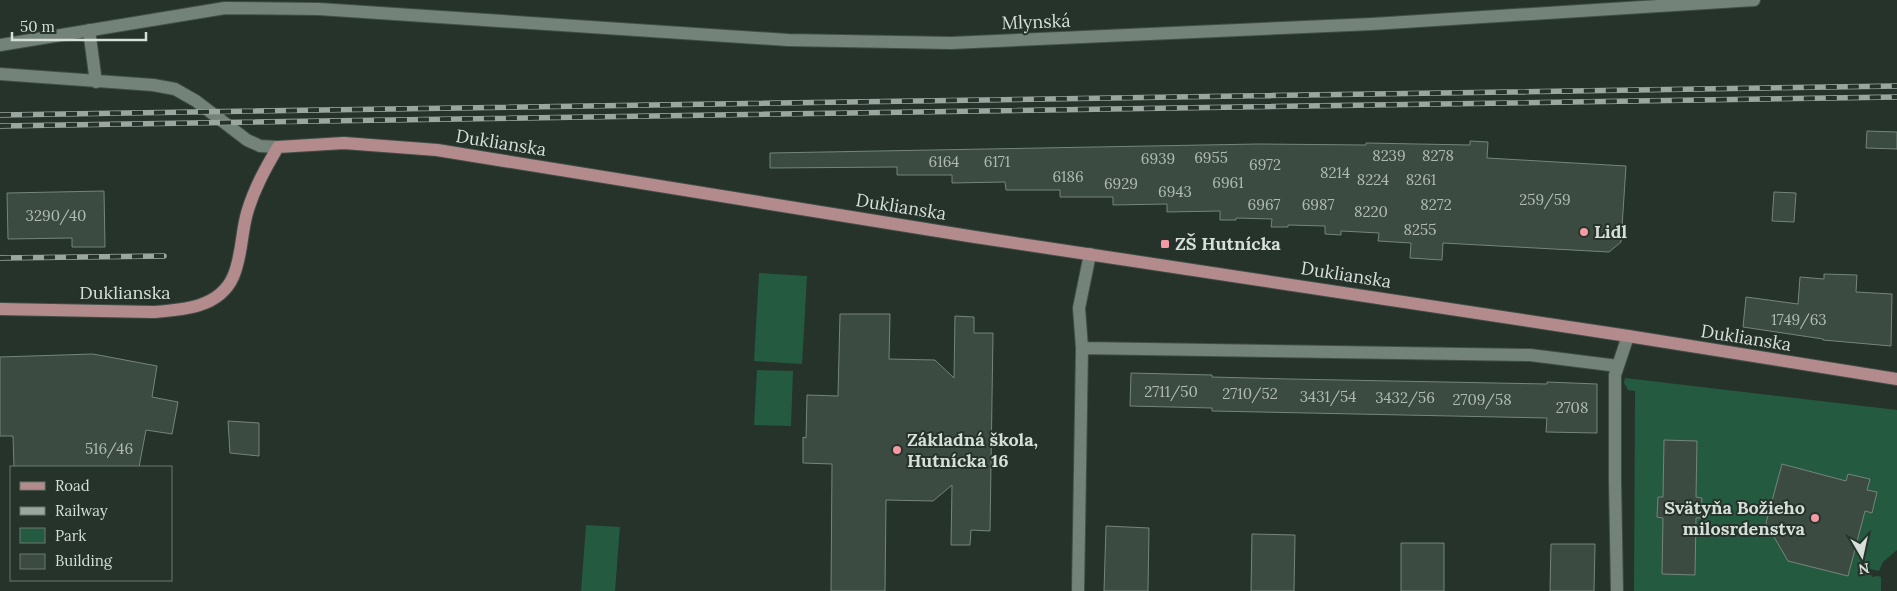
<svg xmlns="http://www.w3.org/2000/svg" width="1897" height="591" viewBox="0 0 1897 591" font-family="Lora,serif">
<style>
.green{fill:#245b40}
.building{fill:#3c4b42;stroke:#75857b}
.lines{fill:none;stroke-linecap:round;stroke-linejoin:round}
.minor-casing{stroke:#424e47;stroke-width:14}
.major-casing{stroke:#424e47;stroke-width:14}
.minor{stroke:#73837a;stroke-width:12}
.major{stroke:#b38b8d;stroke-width:12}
.rail-casing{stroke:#9ca6a0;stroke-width:5.5}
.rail{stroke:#25332b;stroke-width:4;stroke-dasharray:11;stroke-linecap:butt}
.poi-dot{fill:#f49aa4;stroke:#25332b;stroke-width:2}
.labels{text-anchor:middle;stroke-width:4;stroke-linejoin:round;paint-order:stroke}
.number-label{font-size:15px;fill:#b0bab4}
.street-label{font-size:18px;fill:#d7dfda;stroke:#25332b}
.poi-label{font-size:18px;font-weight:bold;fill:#d7dfda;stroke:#25332b;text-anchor:start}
</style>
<rect width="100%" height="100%" fill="#25332b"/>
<path class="green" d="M759 273 807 276 802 364 754 361Z
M757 370 793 371 791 426 754 425Z
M1625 378 1897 410V550L1883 562 1879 571 1870 569 1872 577 1878 576 1881 577V591H1634L1635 391 1628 390 1624 383Z
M586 525 620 527 615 591H581Z"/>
<path class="building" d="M1867 131 1897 132V149L1866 148Z
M1470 141 1488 142 1487 158 1626 166 1621 242 1609 252 1443 243 1442 260 1410 258 1411 243 1378 241 1379 233 1341 231V235L1325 234V226L1288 225V227H1271L1272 219 1236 218V220H1220V211L1167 212V204L1113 205V197H1060V190H1006L1005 182 952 183V175H897V167L770 168V153L1258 144 1366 145V143L1470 145Z
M104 191 105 247H72V238L8 239 7 193Z
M1774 192 1796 193 1794 222 1772 221Z
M1824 274 1857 275 1856 292 1892 294 1891 346 1823 340V339L1743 327 1746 297 1798 304 1800 277 1824 279Z
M840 314H890L889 359 935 360 954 378 955 316 974 317V333H993L990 531 971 530 970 545H951L952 485 933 501 886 500 885 591H831L832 464 803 463V437L806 438 807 395 838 396Z
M93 354 157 366 152 397 178 402 172 434 146 430 139 467H14L13 436H0V357Z
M1131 373 1212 375V377L1289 379 1547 384V382L1597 384V433L1546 432 1547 418 1212 411V408L1130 406Z
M228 421 259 423V456L230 453Z
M1664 440 1697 441 1696 497 1702 498 1701 518H1696L1695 575 1662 574 1663 518 1657 517 1658 497H1663Z
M1782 464 1846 481 1848 474 1870 479 1867 490 1877 492 1872 513 1865 511 1848 576 1788 561 1766 523Z
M1106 526 1149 528 1148 591H1104Z
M1252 534 1295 535 1294 591H1251Z
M1401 543H1444V591H1401Z
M1551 544H1595L1594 591H1550Z"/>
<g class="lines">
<defs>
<path id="minor" d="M89 30 96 82
M0 45 225 8 319 9 788 40 951 43 1372 24 1754 0
M0 74 153 85 175 89 196 101 247 140 260 146 278 147
M1082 348 1530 355 1618 366
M1078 591 1082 348 1079 308 1090 254
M1617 591 1615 481V375L1628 336"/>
<path id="major" d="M0 309 153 312C182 310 219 308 233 277 242 257 241 234 247 213 254 189 265 169 278 147L344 143 437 150 975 237 1628 336 1897 379"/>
</defs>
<use href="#minor" class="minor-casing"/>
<use href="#major" class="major-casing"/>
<use href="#minor" class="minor"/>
<use href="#major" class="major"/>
<defs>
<path id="rail" d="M0 115 1897 86
M0 126 1897 97
M0 258 164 256"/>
</defs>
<use href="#rail" class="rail-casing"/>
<use href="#rail" class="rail"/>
</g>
<g class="poi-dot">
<circle cx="1584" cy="232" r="5"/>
<rect x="1160" y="239" width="10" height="10" rx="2.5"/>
<circle cx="897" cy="450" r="5"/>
<circle cx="1815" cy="518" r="5"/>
</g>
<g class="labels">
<g class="number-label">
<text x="1389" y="161">8239</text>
<text x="1438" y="161">8278</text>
<text x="1211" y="163">6955</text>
<text x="1158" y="164">6939</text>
<text x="944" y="167">6164</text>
<text x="997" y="167">6171</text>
<text x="1265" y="170">6972</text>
<text x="1335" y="178">8214</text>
<text x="1068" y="182">6186</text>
<text x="1373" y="185">8224</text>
<text x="1421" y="185">8261</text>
<text x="1228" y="188">6961</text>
<text x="1121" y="189">6929</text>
<text x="1175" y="197">6943</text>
<text x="1545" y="205">259/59</text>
<text x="1264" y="210">6967</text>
<text x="1318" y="210">6987</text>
<text x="1436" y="210">8272</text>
<text x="1371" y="217">8220</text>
<text x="56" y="221">3290/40</text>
<text x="1420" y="235">8255</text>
<text x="1799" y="325">1749/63</text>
<text x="1171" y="397">2711/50</text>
<text x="1250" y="399">2710/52</text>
<text x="1328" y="402">3431/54</text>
<text x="1405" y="403">3432/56</text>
<text x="1482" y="405">2709/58</text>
<text x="1572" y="413">2708</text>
<text x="109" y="454">516/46</text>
</g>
<g class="street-label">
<text transform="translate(1036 22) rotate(-2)" y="6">Mlynská</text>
<text transform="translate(501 143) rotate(9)" y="6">Duklianska</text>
<text transform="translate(901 207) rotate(9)" y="6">Duklianska</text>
<text transform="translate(1346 275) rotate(9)" y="6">Duklianska</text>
<text x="125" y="299">Duklianska</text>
<text transform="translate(1746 338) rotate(9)" y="6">Duklianska</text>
</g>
<g class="poi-label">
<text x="1594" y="238">Lidl</text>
<text x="1175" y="250">ZŠ Hutnícka</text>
<text x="907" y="446">Základná škola,<tspan x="907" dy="21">Hutnícka 16</tspan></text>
<text x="1805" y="514" text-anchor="end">Svätyňa Božieho<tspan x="1805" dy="21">milosrdenstva</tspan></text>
</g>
</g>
<rect x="10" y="466" width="162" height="115" fill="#25332b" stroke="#6c7871"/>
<rect x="20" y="482" width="25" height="8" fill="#b38b8d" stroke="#6c7871"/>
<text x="55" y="491" font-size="15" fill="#d7dfda">Road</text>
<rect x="20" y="507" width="25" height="8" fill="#9ca6a0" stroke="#6c7871"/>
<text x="55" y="516" font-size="15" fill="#d7dfda">Railway</text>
<rect x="20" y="528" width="25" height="15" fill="#245b40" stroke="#6c7871"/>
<text x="55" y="541" font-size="15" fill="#d7dfda">Park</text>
<rect x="20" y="554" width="25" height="15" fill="#3c4b42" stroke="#6c7871"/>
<text x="55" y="566" font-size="15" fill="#d7dfda">Building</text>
<g transform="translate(1862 556) rotate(171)" stroke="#25332b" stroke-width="4" paint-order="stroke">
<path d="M0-4L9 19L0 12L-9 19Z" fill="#d7dfda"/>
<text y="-8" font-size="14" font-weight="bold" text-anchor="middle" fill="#d7dfda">N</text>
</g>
<path d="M12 32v8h134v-8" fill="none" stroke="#d7dfda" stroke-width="2.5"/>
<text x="20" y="32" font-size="15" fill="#d7dfda" stroke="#25332b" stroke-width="4" paint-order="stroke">50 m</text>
</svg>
